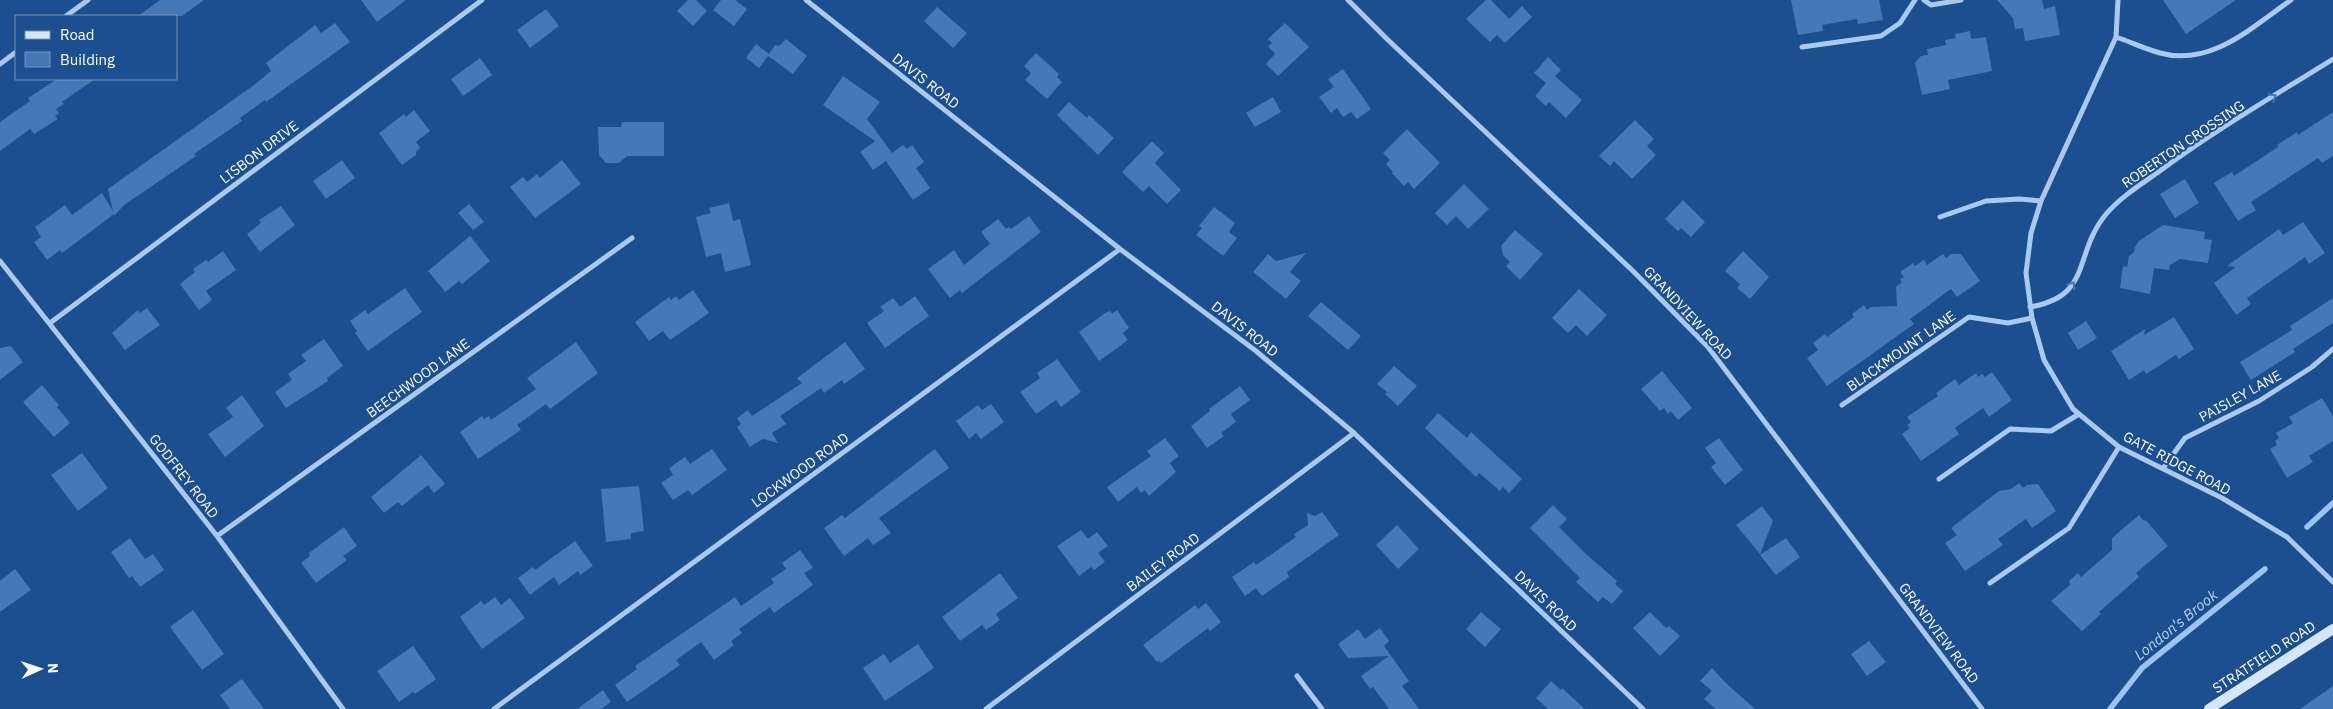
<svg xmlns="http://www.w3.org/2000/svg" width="2333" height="709" viewBox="0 0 2333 709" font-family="'IBM Plex Sans',sans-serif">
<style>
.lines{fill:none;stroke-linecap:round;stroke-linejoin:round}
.stream{stroke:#9cc4f0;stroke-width:5.5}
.building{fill:#4478b7}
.minor{stroke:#a9c9ee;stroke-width:5}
.secondary{stroke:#d6e6fa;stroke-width:10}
.oneway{stroke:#4674ac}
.labels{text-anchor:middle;stroke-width:4;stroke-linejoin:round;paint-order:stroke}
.street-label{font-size:14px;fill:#fff;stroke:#1b4f8f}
.water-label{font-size:15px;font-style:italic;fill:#b5d3f5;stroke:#1b4f8f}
</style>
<rect width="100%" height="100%" fill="#1b4f8f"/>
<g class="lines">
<path class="stream" d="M2307 527 2333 503
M2110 709 2142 668 2265 569"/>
</g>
<path class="building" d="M160 0H204L182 16H138Z
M361 0H406L377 22Z
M688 0H696L707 11 693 26 677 11Z
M721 0H735L747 9 734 26 713 10Z
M1486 0H1491L1509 19 1522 6 1532 17 1505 43 1497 35 1490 42 1466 19Z
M1791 0H1879L1883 20 1858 24 1857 19 1822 25 1823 31 1798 35Z
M1997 0H2042L2044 9 2055 6 2060 35 2025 41 2023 28 2015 29 2013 18Z
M2163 0H2236L2186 34Z
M937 7 967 33 953 48 924 21Z
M546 9 559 26 530 48 517 30Z
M335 23 350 42 266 102 265 100 240 118 242 121 194 154 196 156 124 205 114 216V214L62 253 60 250 47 260 34 242 41 237 35 227 65 205 72 215 102 193 113 211 108 189 254 85 271 71 266 63 315 25 321 33Z
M1285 23 1309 47 1278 76 1266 64 1275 54 1268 46 1272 43 1268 39Z
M1970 31 1971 39 1986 37 1992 71 1948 80 1950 89 1922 95 1915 63 1921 56 1928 55 1927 49 1946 45 1945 40 1956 38 1955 34Z
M786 39 807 56 793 74 768 56 759 68 746 58 756 44 769 54 775 45 779 46Z
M1036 53 1059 74 1057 77 1062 82 1047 99 1025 80 1031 73 1024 66Z
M1548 57 1561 70 1555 76 1582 100 1566 118 1549 102 1546 106 1535 96 1546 83 1534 73Z
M480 58 492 75 463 96 451 79Z
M1343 69 1371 109 1357 119 1351 112 1343 117 1337 108 1331 113 1319 97 1334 87 1328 79Z
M843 76 880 102 867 119 892 153 903 145 907 149 912 145 924 162 916 168 930 188 913 200 886 161 873 170 860 152 875 141 823 105Z
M57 79H95L62 102 64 104 56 109 59 113 55 116 58 119 34 134 30 129 0 151V122L30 101 28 98Z
M1273 97 1281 112 1255 127 1246 113Z
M1069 102 1087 118 1089 115 1114 138 1098 155 1057 115Z
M414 110 430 131 416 142 420 148 416 152V155L402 165 379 133 404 114 406 117Z
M2333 112V156L2322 163 2318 158 2251 202 2256 210 2238 221 2214 183 2232 172 2234 176 2278 147 2277 145 2297 132 2298 135Z
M1635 120 1654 139 1647 146 1656 155 1632 179 1614 161 1610 166 1599 156Z
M622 122H664V156H627L619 163H606L599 155 598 127H621Z
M1407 129 1440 163 1414 189 1408 182 1404 186 1392 173 1393 172 1386 164 1390 160 1383 153Z
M1152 141 1164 153 1155 163 1181 190 1167 204 1149 186 1143 192 1122 172Z
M342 160 355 178 326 199 313 181Z
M562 160 581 184 535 218 510 187 523 177 527 182 537 174 540 178Z
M2185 179 2199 203 2175 218 2160 194Z
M1464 184 1489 209 1468 229 1456 216 1447 225 1435 213Z
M1683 200 1705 222 1691 237 1681 228 1678 231 1665 219Z
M729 203 733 221 740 219 751 265 725 272 721 253 706 257 696 217 711 213 709 208Z
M469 204 484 222 473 230 458 213Z
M281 206 295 225 260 252 247 234 261 223 259 220Z
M1214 207 1235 223 1229 232 1237 238 1223 256 1196 235 1202 228 1199 226Z
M1029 216 1041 232 962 293 960 290 950 298 928 269 954 250 964 265 990 244 981 232 998 219 1006 229 1009 227 1011 229Z
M2303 222 2325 253 2309 264 2305 257 2247 298 2251 304 2236 315 2214 283 2236 267 2227 266 2279 229 2283 235Z
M2163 225 2205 232 2204 239 2212 240 2208 263 2180 259 2170 265 2169 270 2154 268 2150 294 2120 288 2123 266 2127 267 2129 256 2134 252 2135 247 2139 241Z
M1515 230 1543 254 1520 280 1506 266 1510 262 1503 255 1501 246Z
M470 236 490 261 462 284 459 281 445 292 428 271Z
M223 251 236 270 206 291 212 300 199 310 180 284 195 272 193 269 206 260 208 262Z
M1743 251 1769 277 1750 299 1737 288 1740 284 1725 271Z
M1306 253 1290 272 1301 281 1286 299 1253 272 1268 254 1276 261Z
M1943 254 1946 258 1951 254H1961L1980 281 1957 297 1951 289 1910 319 1914 324 1827 386 1807 358 1818 350 1813 343 1825 334 1827 337 1854 317 1852 314 1864 305 1867 310 1871 307 1897 306 1896 287 1902 282 1900 279 1904 277 1900 272 1913 263 1915 266 1924 260 1927 265Z
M405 288 422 312 368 351 355 333 357 331 350 321 365 310 368 314Z
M1579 289 1607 315 1587 336 1576 325 1568 333 1552 318Z
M693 290 709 313 670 340 663 331 649 341 635 322 669 297 671 300 676 296 679 300Z
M915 296 929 316 885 348 867 323 884 311 880 307 893 298 900 307Z
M2333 298V323L2293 349 2295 352 2251 380 2240 362 2292 330 2290 326Z
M1321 302 1361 336 1348 350 1308 316Z
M147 308 160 325 125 350 112 333 138 310 140 313Z
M1117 310 1129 328 1123 333 1128 340 1099 361 1079 332 1105 313 1110 311 1112 314Z
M2174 317 2194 349 2179 359 2176 355 2146 374 2144 370 2129 380 2111 351 2145 329 2144 335Z
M2086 321 2097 338 2078 350 2068 333Z
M324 339 343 366 327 378 328 381 286 408 275 392 292 380 288 374 306 361 301 355Z
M576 342 598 373 550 409 546 404 517 425 521 430 478 459 460 432 482 416 484 419 489 416 491 420 536 389 527 378Z
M845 342 865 369 844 384 842 380 824 393 821 388 780 416 786 424 772 433 778 443 763 439 750 447 737 427 741 424 737 418 748 410 752 416 802 383 797 378Z
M11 346 23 362 0 380V348Z
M1057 359 1081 392 1061 407 1056 400 1036 414 1020 392 1040 378 1037 373Z
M1394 366 1417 386 1398 406 1385 394 1387 392 1377 384Z
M1662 371 1692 408 1678 420 1671 411 1668 414 1664 408 1660 411 1641 389Z
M1992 372 2012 400 1989 417 1983 408 1955 428 1959 434 1921 461 1902 434 1910 428 1907 425 1911 422 1907 417 1938 396 1936 393 1955 379 1959 385 1976 373 1978 377 1982 374 1985 377Z
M42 385 59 405 57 407 70 423 54 437 23 402Z
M1240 386 1250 400 1231 414 1236 422 1221 433 1224 436 1207 448 1191 426 1210 411 1209 409Z
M242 395 264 426 225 457 208 434 233 417 226 408Z
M2322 398 2333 416V441L2309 456 2313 462 2287 478 2270 449 2277 445 2275 441 2279 438 2276 433 2293 423 2289 417Z
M991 404 1004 422 981 439 976 433 969 439 956 421 978 405 982 410Z
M1438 413 1467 438 1471 432 1522 479 1509 493 1503 487 1500 491 1479 473 1476 477 1425 428Z
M1165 438 1179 456 1170 463 1176 472 1149 496 1145 490 1141 493 1137 487 1118 502 1107 487 1151 456 1147 451Z
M1719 438 1743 470 1725 485 1711 467 1716 463 1705 448Z
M712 449 727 470 692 495 688 490 673 500 661 483 673 475 669 468 685 457 690 464Z
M935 449 949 468 879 518 891 533 873 545 868 538 844 556 824 528 842 515 845 518Z
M82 453 108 488 78 511 51 475Z
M421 455 445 484 434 493 428 485 402 506 398 502 384 513 371 497Z
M2019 483 2023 488 2027 485 2038 484 2056 511 2032 528 2026 519 1998 539 2003 545 1965 571 1945 543 1957 535 1951 528 1999 491 2011 489Z
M639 486 644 531 631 533V539L606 542 601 489Z
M1553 505 1567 519 1559 527 1586 554 1617 581 1615 584 1623 591 1612 604 1603 597 1598 602 1576 582 1580 578 1530 528Z
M1762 506 1773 521 1760 554 1736 525Z
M1322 512 1339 535 1287 572 1289 577 1262 596 1256 588 1245 596 1232 577 1254 562 1256 565 1296 537 1294 534 1308 525 1307 513 1315 516Z
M2139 515 2144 521 2146 520 2168 546 2136 573 2139 577 2099 612 2101 614 2082 631 2051 601 2070 585 2069 581 2078 573 2081 577 2112 550V538Z
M1397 525 1419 549 1398 569 1376 545Z
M344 527 357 546 343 556 347 560 316 583 301 563 310 556 309 553Z
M1081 530 1088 539 1097 532 1108 546 1098 553 1105 562 1094 570 1091 567 1079 576 1057 546Z
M130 538 145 559 153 554 164 570 140 587 132 576 129 578 111 552Z
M1786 538 1800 557 1776 575 1760 555Z
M575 541 593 566 580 575 578 571 559 585 554 577 530 595 518 578 533 567 535 570Z
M800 550 813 568 804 573 813 585 774 613 770 607 739 629 742 633 731 641 734 645 714 660 701 642 676 660 680 665 627 702 615 685 637 669 635 666 735 597 741 606 774 583 771 579 786 569 782 563Z
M15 569 31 590 0 612V581Z
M1000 573 1018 598 996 614 1000 620 986 630 982 625 960 641 942 617Z
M495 597 501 605 510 598 525 618 482 649 460 617 481 601 484 605Z
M1206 603 1221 622 1210 631 1208 628 1161 663 1159 661 1157 662 1143 645 1195 605 1198 609Z
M193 610 224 654 202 670 170 627Z
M1481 612 1501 629 1485 647 1466 629Z
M1650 612 1666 628 1669 626 1680 636 1660 656 1633 628Z
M1380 628 1389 641 1384 646 1409 681 1402 686 1419 709H1389L1373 687 1370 689 1361 676 1389 656 1348 658 1338 644 1358 629 1365 639Z
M1869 641 1886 662 1867 676 1851 654Z
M918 644 934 668 885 701 863 668 884 654 890 663Z
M413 646 436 679 415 694 413 692 399 702 377 671Z
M1712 668 1727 684 1755 709H1716L1704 699 1712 691 1700 681Z
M242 679 264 709H230L220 695Z
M1551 681 1561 690 1562 688 1585 709H1548L1536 698Z
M2333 686V709H2300Z
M603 690 611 702 601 709H577Z"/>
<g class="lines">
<path class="minor" d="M806 0 1120 249 1256 351 1354 433 1643 709
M1348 0 1387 39 1634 272 1708 347 1982 709
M1924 0 1931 5 1961 0
M2118 0 2116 37 2041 201 2031 233 2026 273 2032 318 2044 360 2073 409 2119 447 2222 498 2287 537 2333 582
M66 16 88 0
M2116 37C2131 42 2145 49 2160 53 2211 67 2252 27 2291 0
M1802 47 1881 36 1900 23 1915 0
M0 64 16 52
M1940 217 1986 201 2019 199 2041 201
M0 261 217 536 343 709
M2030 307C2094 296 2072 254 2107 213 2121 197 2140 185 2157 173 2213 131 2274 96 2333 59
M50 323 482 0
M1842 405 1969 317 2008 323 2032 318
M2164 467 2185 438 2259 401 2312 367 2333 349
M1939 479 2010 429 2051 431 2079 414
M217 536 632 238
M1990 583 2069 528 2119 447
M1297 676 1322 709
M494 709 1120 249
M986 709 1354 433"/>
<path class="secondary" d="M2209 709 2333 629"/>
</g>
<defs><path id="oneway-chevron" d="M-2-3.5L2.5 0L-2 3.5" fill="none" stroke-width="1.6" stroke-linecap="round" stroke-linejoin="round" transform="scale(1.25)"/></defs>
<g class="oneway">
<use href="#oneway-chevron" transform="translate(2273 97) rotate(-32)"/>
<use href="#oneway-chevron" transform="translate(2072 285) rotate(-57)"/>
</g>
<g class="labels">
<g class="street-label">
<text transform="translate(926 81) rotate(38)" y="5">DAVIS ROAD</text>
<text transform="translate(2183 144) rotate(-34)" y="5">ROBERTON CROSSING</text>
<text transform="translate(259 152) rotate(-37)" y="5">LISBON DRIVE</text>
<text transform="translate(1688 313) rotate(47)" y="5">GRANDVIEW ROAD</text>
<text transform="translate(1245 329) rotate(38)" y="5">DAVIS ROAD</text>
<text transform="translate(1901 351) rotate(-35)" y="5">BLACKMOUNT LANE</text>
<text transform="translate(418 378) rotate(-36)" y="5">BEECHWOOD LANE</text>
<text transform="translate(2240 396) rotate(-29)" y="5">PAISLEY LANE</text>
<text transform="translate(2177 463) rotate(28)" y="5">GATE RIDGE ROAD</text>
<text transform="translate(800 470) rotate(-36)" y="5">LOCKWOOD ROAD</text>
<text transform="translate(184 476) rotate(52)" y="5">GODFREY ROAD</text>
<text transform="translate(1163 562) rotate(-37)" y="5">BAILEY ROAD</text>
<text transform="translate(1546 601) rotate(44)" y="5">DAVIS ROAD</text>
<text transform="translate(1939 633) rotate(53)" y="5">GRANDVIEW ROAD</text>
<text transform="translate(2264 657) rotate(-33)" y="5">STRATFIELD ROAD</text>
</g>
<g class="water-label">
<text transform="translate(2176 625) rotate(-39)" y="5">London's Brook</text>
</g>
</g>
<rect x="15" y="15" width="162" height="65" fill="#1b4f8f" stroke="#7695bc"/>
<rect x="25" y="31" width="25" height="8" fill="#d6e6fa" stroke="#7695bc"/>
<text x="60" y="40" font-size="15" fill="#ffffff">Road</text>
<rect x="25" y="52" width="25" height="15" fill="#4478b7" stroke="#7695bc"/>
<text x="60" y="65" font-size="15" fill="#ffffff">Building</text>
<g transform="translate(40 669) rotate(87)" stroke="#1b4f8f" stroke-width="4" paint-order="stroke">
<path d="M0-4L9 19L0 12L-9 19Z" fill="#ffffff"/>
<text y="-8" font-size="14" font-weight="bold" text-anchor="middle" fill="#ffffff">N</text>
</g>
</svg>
